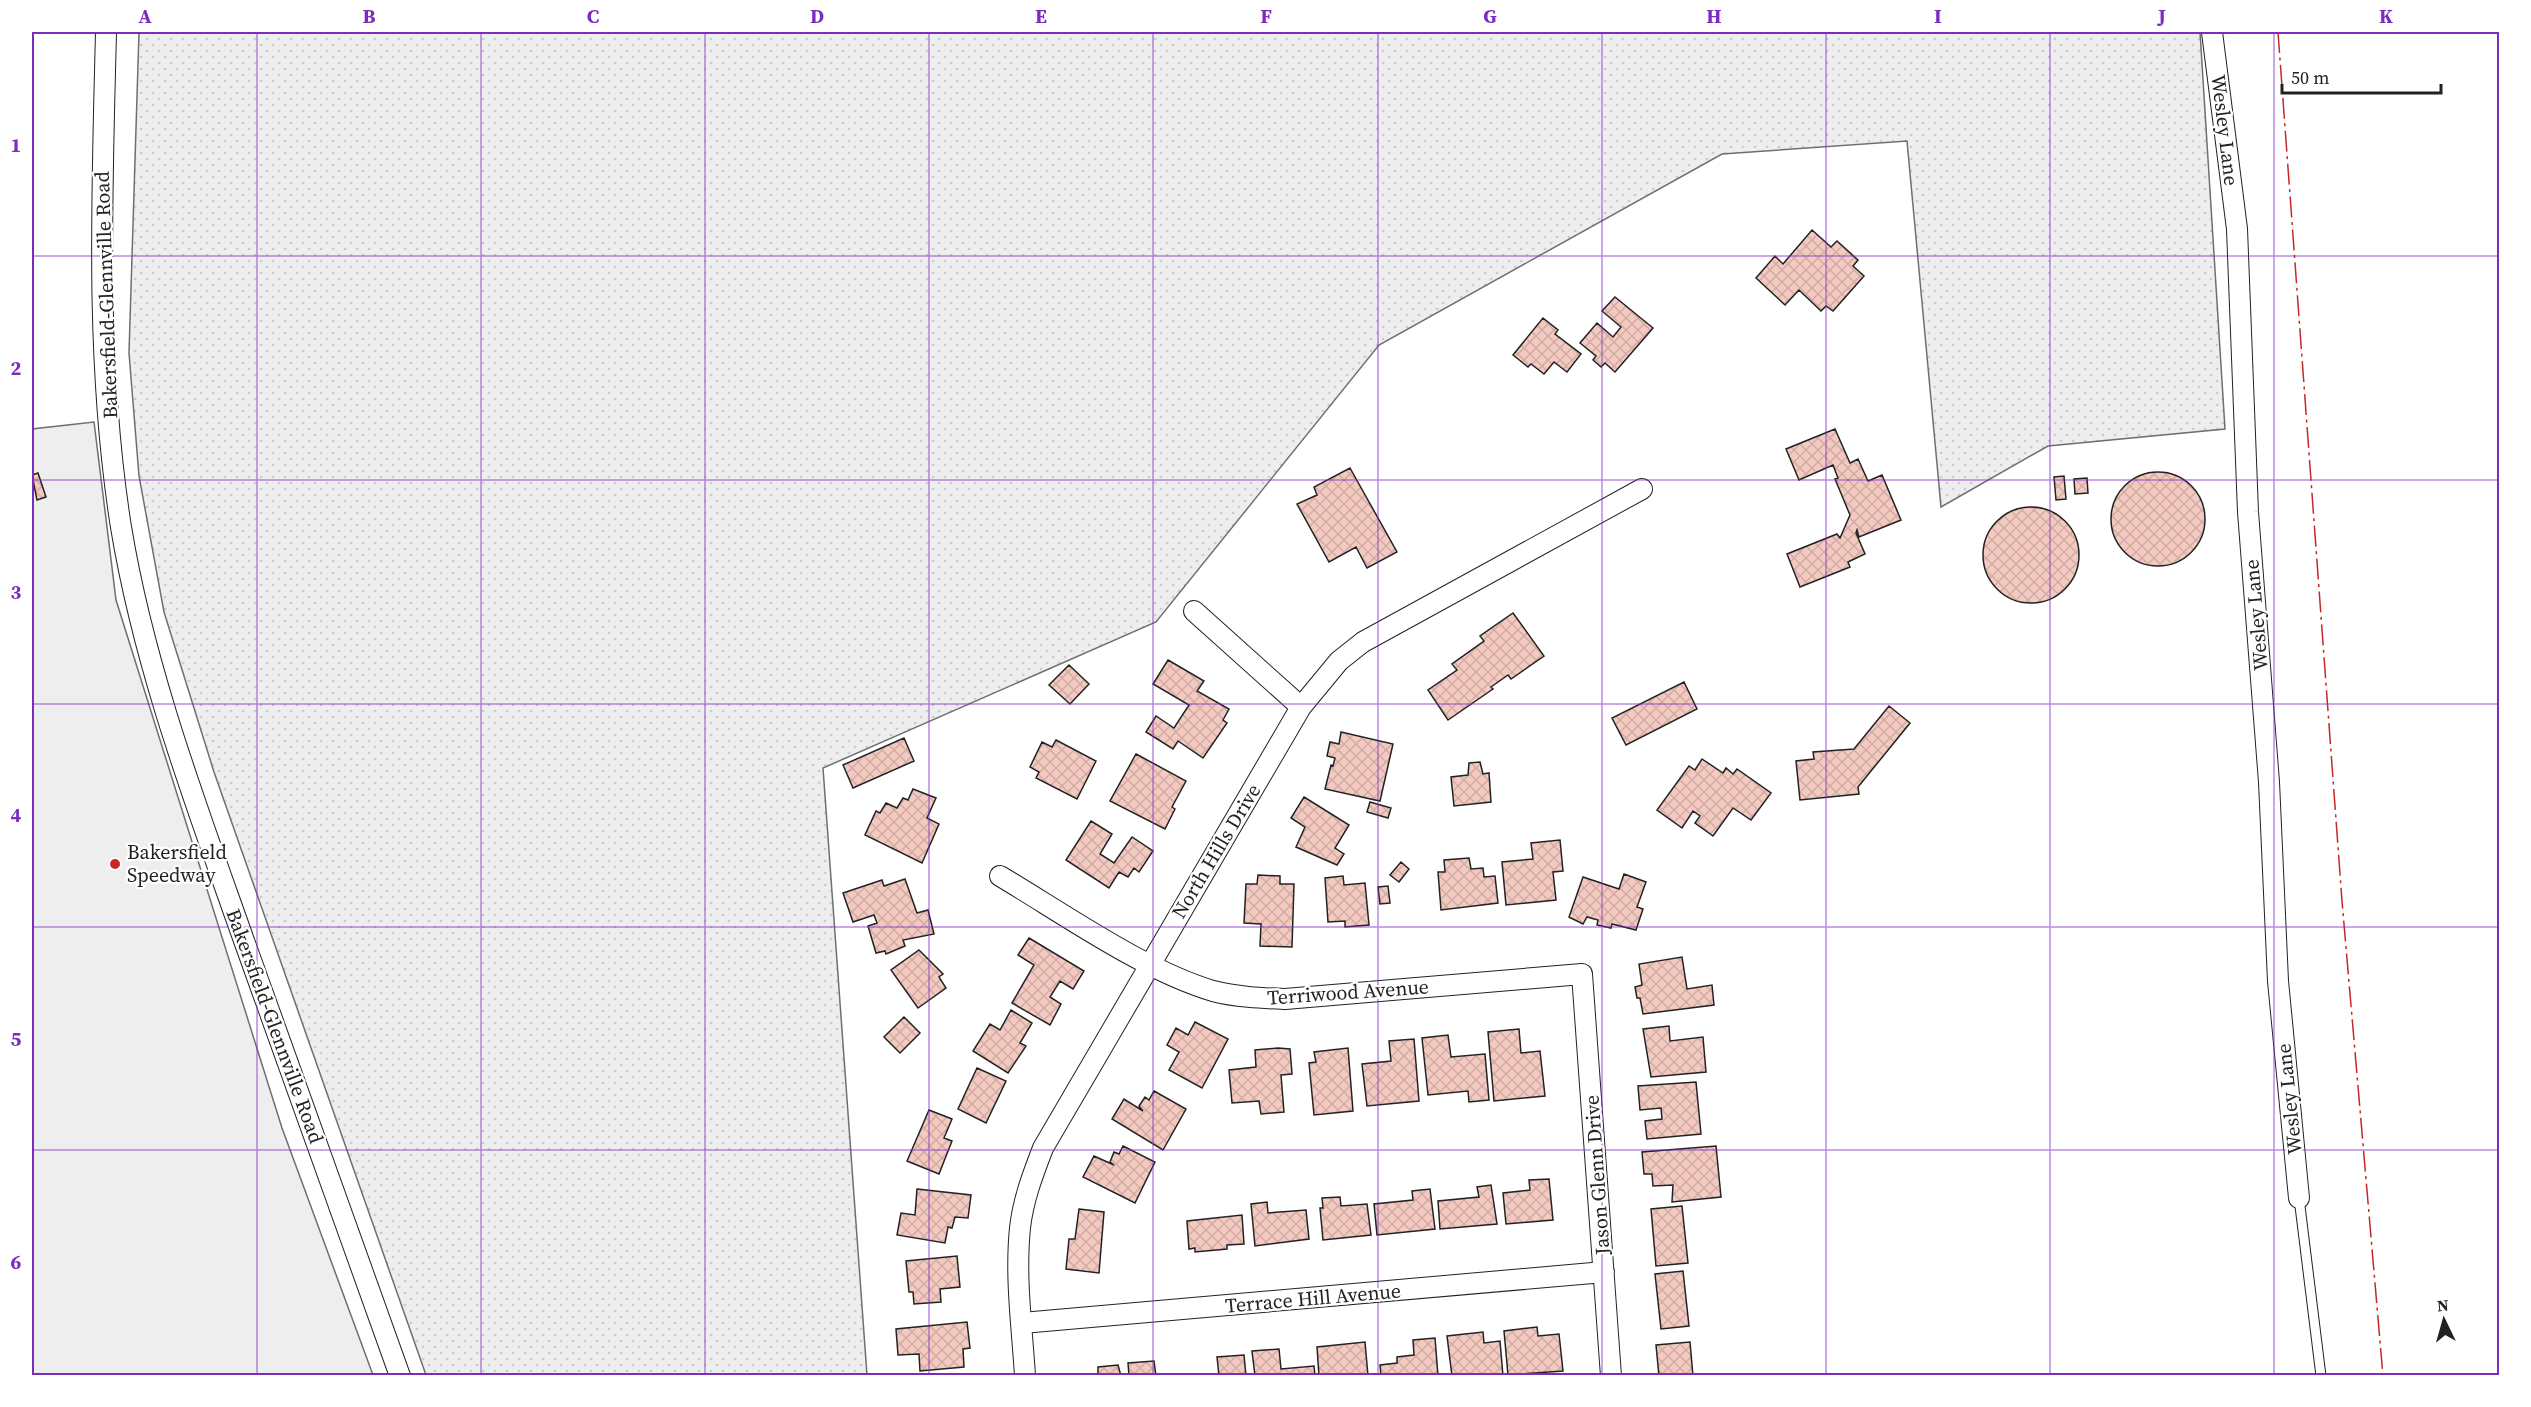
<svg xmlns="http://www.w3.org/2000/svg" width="2531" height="1407" viewBox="0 0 2531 1407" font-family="'Source Serif 4',serif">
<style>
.grass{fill:url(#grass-dots);stroke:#6f6f6f;stroke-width:1.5}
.park{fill:#eee;stroke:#6f6f6f;stroke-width:1.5}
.building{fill:url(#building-cross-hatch);stroke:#222;stroke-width:1.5}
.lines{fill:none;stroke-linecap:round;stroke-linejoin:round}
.service-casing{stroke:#222;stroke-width:11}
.minor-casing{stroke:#222;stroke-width:22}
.service{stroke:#fff;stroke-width:9}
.minor{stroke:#fff;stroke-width:20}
.power{stroke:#c62828;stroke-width:1.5;stroke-dasharray:21 4.5 3 4.5;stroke-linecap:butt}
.grid{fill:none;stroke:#7b2cbf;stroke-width:1.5;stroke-opacity:0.55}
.poi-dot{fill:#c62828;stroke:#fff;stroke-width:2}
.labels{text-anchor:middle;stroke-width:4.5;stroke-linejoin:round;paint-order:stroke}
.street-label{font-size:20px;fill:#222;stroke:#fff}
.poi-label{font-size:20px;fill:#222;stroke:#fff;text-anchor:start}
.neatline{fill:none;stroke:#7b2cbf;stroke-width:2}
.grid-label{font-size:20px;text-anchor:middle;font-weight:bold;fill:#7b2cbf}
</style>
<defs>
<pattern id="grass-dots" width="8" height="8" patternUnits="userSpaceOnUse" patternTransform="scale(1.5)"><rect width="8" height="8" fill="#eee"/><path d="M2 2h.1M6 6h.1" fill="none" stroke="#ccc" stroke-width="1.8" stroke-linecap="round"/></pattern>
<pattern id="building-cross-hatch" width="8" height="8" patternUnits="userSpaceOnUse" patternTransform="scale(1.5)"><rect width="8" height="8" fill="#f3c9c0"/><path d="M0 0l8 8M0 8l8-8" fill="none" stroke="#d0aca5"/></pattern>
</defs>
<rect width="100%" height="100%" fill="#fff"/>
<path class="grass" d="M139 32H2200L2225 429 2048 446 1941 507 1907 141 1722 154 1379 345 1156 622 823 768 867 1375H426L214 772 164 612 139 476 129 353Z"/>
<path class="park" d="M94 422 116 600 282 1128 373 1375H32V429Z"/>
<path class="building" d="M1812 230 1831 247 1837 241 1858 260 1853 266 1864 276 1833 311 1826 306 1821 311 1799 290 1785 305 1756 278 1775 256 1783 264Z
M1615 297 1653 328 1615 372 1605 363 1601 367 1593 360 1596 356 1580 343 1597 323 1613 337 1621 327 1602 311Z
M1543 318 1558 330 1555 334 1581 354 1567 372 1554 362 1544 374 1531 364 1528 367 1513 355Z
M1835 429 1850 463 1858 459 1868 481 1882 475 1901 520 1859 537 1857 530 1856 533 1865 554 1848 562 1850 567 1800 587 1787 554 1837 534 1840 538 1850 515 1835 479 1838 478 1833 465 1799 480 1786 449Z
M1350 468 1397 552 1367 568 1356 547 1329 562 1297 504 1317 495 1314 487Z
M2111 519a47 47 0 1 1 94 0a47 47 0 1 1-94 0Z
M38 473 46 497 37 500 32 475Z
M2064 476 2066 499 2056 500 2054 477Z
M2087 478 2088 493 2075 494 2074 479Z
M1983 555a48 48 0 1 1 96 0a48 48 0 1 1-96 0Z
M1513 613 1544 656 1511 679 1508 675 1491 687 1493 689 1448 720 1428 690 1457 670 1452 664 1484 641 1480 636Z
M1168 660 1204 681 1197 691 1229 709 1223 720 1227 723 1203 758 1178 741 1173 749 1146 732 1156 716 1174 728 1189 705 1153 684Z
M1069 665 1089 684 1070 704 1049 685Z
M1684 682 1697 709 1626 745 1612 718Z
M1889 706 1910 723 1858 787 1859 794 1800 800 1796 761 1814 759 1813 752 1854 749Z
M1341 732 1393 744 1380 801 1325 789 1331 765 1333 766 1335 758 1327 756 1330 742 1339 744Z
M904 738 914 761 853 788 843 765Z
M1056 740 1096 761 1077 799 1036 778 1039 772 1030 767 1042 742 1052 747Z
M1136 754 1186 781 1172 807 1175 809 1165 829 1110 801Z
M1702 759 1723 773 1726 768 1733 774 1737 769 1771 793 1751 820 1733 808 1713 836 1695 823 1700 816 1693 811 1682 828 1657 810 1689 766 1695 770Z
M1480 762 1483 774 1489 773 1491 802 1454 806 1451 777 1468 775 1469 763Z
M913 789 936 798 927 818 939 824 922 863 865 835 876 811 880 813 886 803 897 808 903 798 908 800Z
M1304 797 1349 825 1335 848 1344 854 1337 865 1296 847 1305 827 1291 818Z
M1370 802 1391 808 1388 818 1367 812Z
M1091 821 1112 834 1100 854 1114 863 1132 837 1153 851 1139 872 1134 868 1128 877 1119 872 1109 888 1066 860Z
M1560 840 1563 871 1553 872 1556 900 1506 905 1502 862 1533 859 1531 843Z
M1469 858 1471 869 1483 868 1484 877 1495 876 1498 903 1441 910 1438 872H1445L1444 860Z
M1401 862 1409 869 1399 882 1390 875Z
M1624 874 1646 882 1637 907 1643 909 1636 930 1612 924 1611 928 1597 925 1598 920 1587 917 1583 924 1569 917 1583 877 1619 889Z
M1258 875 1280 876V884H1294L1292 947 1260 946 1261 924 1244 923 1246 884H1257Z
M1343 876 1344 885 1365 883 1369 925 1345 927V921L1328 922 1325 878Z
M905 879 917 913 928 910 934 934 903 940 905 946 886 954 885 951 876 953 868 926 877 923 874 915 853 922 843 893 882 880 884 886Z
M1388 886 1390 903 1380 904 1378 887Z
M1029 938 1084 971 1073 989 1060 981 1050 997 1061 1004 1050 1025 1012 1003 1034 965 1018 955Z
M919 950 943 974 939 977 946 988 918 1008 891 970Z
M1682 957 1687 989 1712 985 1714 1005 1643 1014 1640 998H1637L1635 987 1642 985 1639 964Z
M1011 1010 1032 1023 1020 1043 1026 1046 1008 1073 973 1051 990 1024 1000 1030Z
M904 1017 920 1033 900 1053 884 1037Z
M1195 1022 1228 1039 1202 1088 1169 1070 1179 1052 1167 1045 1176 1028 1188 1035Z
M1669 1026 1670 1041 1703 1037 1706 1072 1651 1077 1643 1029Z
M1519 1029 1521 1053 1540 1051 1545 1096 1494 1101 1488 1032Z
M1448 1035 1451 1057 1485 1054 1489 1100 1469 1102 1468 1091 1428 1095 1422 1038Z
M1414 1039 1419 1101 1367 1106 1362 1064 1391 1061 1389 1041Z
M1278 1048 1290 1049 1292 1074 1281 1075 1284 1112 1261 1114 1259 1101 1232 1103 1229 1070 1256 1067 1255 1050Z
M1348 1048 1353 1111 1314 1115 1309 1063 1316 1062 1314 1052Z
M977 1068 1006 1081 986 1123 958 1109Z
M1696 1082 1701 1134 1647 1139 1645 1121 1662 1119 1661 1108 1640 1110 1638 1086Z
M1154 1091 1186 1109 1163 1150 1112 1119 1124 1099 1143 1111 1139 1106 1145 1097 1149 1100Z
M929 1110 952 1119 944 1138 952 1141 939 1174 907 1161Z
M1123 1146 1155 1162 1135 1203 1083 1177 1094 1156 1114 1165 1110 1162 1114 1152 1119 1154Z
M1716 1146 1721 1197 1672 1202 1673 1185 1653 1186 1652 1174H1644L1642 1152Z
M1549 1179 1553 1220 1506 1224 1503 1193 1530 1190 1529 1180Z
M1491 1185 1497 1224 1440 1229 1438 1201 1479 1197 1477 1187Z
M917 1189 971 1195 968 1218 955 1217 952 1228 948 1227 945 1243 897 1235 901 1213 915 1215Z
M1430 1189 1435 1229 1377 1235 1374 1204 1413 1200 1412 1191Z
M1340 1197 1341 1206 1367 1204 1371 1235 1323 1240 1320 1208H1323L1322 1198Z
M1267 1202 1268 1213 1306 1210 1309 1239 1255 1246 1251 1204Z
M1682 1206 1688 1263 1656 1266 1651 1209Z
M1079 1209 1104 1212 1099 1273 1066 1269 1069 1239H1075Z
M1242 1215 1244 1244 1227 1245V1249L1195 1252V1248L1189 1249 1187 1221Z
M957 1256 960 1287 940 1289 941 1302 914 1304 913 1292H909L906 1261Z
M1683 1271 1689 1326 1661 1329 1655 1274Z
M967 1322 970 1348 963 1349 964 1367 920 1371 919 1354 898 1355 896 1329Z
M1537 1327 1538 1336 1559 1334 1563 1371 1508 1375 1504 1331Z
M1483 1332 1484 1343 1500 1341 1503 1376H1452L1447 1336Z
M1435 1338 1438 1376H1381L1380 1365 1397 1363V1357L1414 1355 1413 1340Z
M1365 1342 1368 1376H1319L1317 1347Z
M1690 1342 1693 1376H1659L1656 1345Z
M1279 1349 1281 1369 1314 1366 1315 1376H1255L1252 1351Z
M1244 1355 1246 1376H1219L1217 1357Z
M1154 1361 1156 1376H1129L1128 1363Z
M1118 1365 1121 1376H1098V1367Z"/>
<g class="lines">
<defs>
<path id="service" d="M2299 1198 2321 1376"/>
<path id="minor" d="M106 32C102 196 95 363 121 527 144 667 195 802 242 935 295 1082 348 1229 400 1376
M2212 32 2237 229 2248 512 2269 782 2278 981 2299 1198
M1194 611 1301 707
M1000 876C1064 914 1143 970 1213 991 1236 997 1261 998 1285 999L1582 974 1611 1376
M1022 1323 1604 1272
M1025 1376C1022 1327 1015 1277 1020 1228 1023 1200 1033 1174 1043 1148L1301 707 1339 661 1363 642 1642 489"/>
</defs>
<use href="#service" class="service-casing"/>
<use href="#minor" class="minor-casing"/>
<use href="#service" class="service"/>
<use href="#minor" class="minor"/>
<path class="power" d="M2278 32 2342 901 2383 1376"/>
</g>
<path class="grid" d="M257 32V1376M481 32V1376M705 32V1376M929 32V1376M1153 32V1376M1378 32V1376M1602 32V1376M1826 32V1376M2050 32V1376M2274 32V1376M32 256H2500M32 480H2500M32 704H2500M32 927H2500M32 1150H2500"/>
<circle class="poi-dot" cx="115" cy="864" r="6"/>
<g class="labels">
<g class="street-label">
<text transform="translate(2225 130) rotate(83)" y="7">Wesley Lane</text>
<text transform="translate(106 295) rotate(-92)" y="7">Bakersfield-Glennville Road</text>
<text transform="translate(2256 615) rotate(-95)" y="7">Wesley Lane</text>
<text transform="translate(1216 851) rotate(-59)" y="7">North Hills Drive</text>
<text transform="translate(1348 992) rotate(-4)" y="7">Terriwood Avenue</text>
<text transform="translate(275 1026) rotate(70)" y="7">Bakersfield-Glennville Road</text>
<text transform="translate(2289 1099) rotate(-96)" y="7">Wesley Lane</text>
<text transform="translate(1597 1175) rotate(-94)" y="7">Jason Glenn Drive</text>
<text transform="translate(1313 1298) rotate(-5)" y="7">Terrace Hill Avenue</text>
</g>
<g class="poi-label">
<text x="127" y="859">Bakersfield<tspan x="127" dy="23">Speedway</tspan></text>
</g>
</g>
<rect width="2531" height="1407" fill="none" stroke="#ffffff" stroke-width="66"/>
<g transform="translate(2444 1320) rotate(355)" stroke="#ffffff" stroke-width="4.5" paint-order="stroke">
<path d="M0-4.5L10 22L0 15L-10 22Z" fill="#222222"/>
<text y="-9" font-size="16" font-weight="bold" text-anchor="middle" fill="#222222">N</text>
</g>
<path d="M2282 84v9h159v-9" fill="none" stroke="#222222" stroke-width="3"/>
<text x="2291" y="84" font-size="18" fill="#222222" stroke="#ffffff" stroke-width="4.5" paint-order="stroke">50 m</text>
<rect x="33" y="33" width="2465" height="1341" class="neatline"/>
<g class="grid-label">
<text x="145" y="23">A</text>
<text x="369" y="23">B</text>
<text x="593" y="23">C</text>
<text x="817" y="23">D</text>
<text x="1041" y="23">E</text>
<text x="1266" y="23">F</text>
<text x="1490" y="23">G</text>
<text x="1714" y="23">H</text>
<text x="1938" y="23">I</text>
<text x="2162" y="23">J</text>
<text x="2386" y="23">K</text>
<text x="16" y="152">1</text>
<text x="16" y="375">2</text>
<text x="16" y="599">3</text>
<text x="16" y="822">4</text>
<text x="16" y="1046">5</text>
<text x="16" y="1269">6</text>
</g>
</svg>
